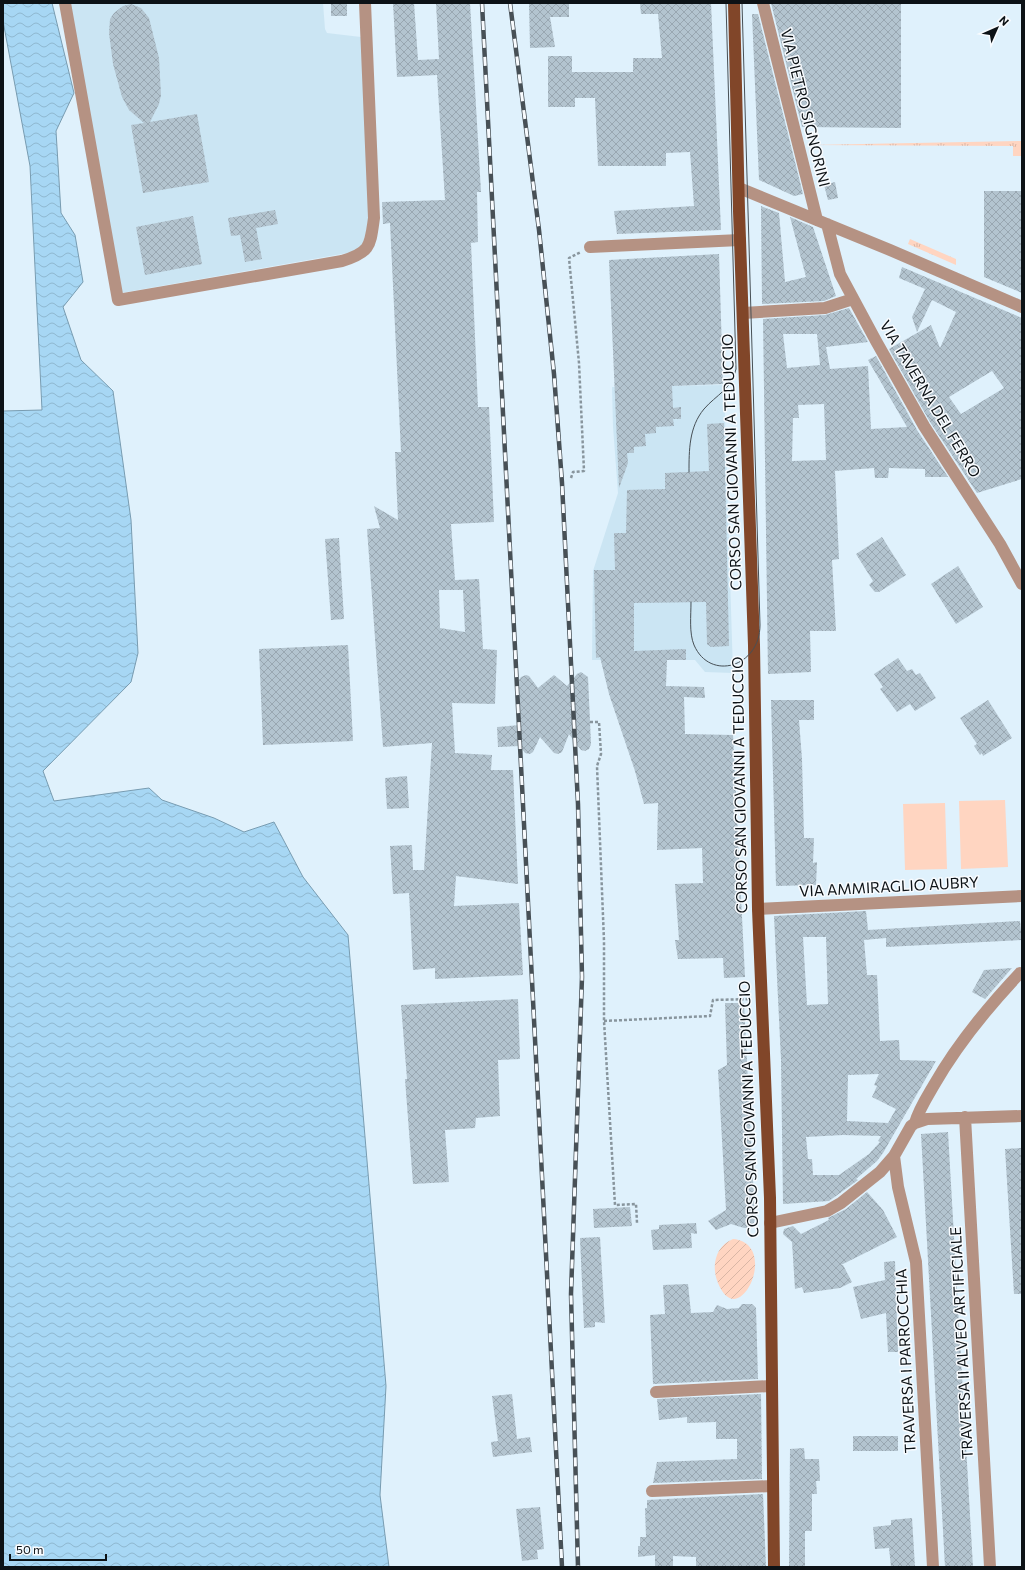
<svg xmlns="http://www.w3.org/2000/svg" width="1025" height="1570" viewBox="0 0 1025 1570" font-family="Commissioner,sans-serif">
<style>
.built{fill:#cbe5f3}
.grass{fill:url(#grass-tufts)}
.garden{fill:url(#garden-furrows)}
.pitch{fill:#ffd5c1}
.water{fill:url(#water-waves);stroke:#789cb1}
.building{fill:url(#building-cross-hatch);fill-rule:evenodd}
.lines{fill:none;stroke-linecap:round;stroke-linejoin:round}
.path{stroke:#88959d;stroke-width:2.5;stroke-dasharray:3 2;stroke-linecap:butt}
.minor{stroke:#b59283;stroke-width:12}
.major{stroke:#814629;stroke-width:12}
.tram{stroke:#475056;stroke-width:1}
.rail-casing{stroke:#475056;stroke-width:4.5}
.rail{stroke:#f8fbfe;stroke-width:3;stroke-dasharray:9;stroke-linecap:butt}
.labels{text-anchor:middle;stroke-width:3;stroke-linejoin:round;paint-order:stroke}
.street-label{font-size:15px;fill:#0c1216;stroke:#f8fbfe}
</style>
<defs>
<pattern id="grass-tufts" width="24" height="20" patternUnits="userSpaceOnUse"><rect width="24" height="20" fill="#ffd5c1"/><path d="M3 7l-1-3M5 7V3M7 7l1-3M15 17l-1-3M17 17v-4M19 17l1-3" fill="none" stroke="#d9b6a5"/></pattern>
<pattern id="garden-furrows" width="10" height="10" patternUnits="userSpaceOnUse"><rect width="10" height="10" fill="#ffd5c1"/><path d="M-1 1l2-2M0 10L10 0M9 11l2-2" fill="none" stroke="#d9b6a5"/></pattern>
<pattern id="water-waves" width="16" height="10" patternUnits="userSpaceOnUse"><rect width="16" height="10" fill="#a7d7f4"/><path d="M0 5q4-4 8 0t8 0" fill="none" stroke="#8fb8d0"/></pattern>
<pattern id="building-cross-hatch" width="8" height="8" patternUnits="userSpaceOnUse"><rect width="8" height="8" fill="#b3c4cf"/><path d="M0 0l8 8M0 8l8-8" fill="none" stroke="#99a7b1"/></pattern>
</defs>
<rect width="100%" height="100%" fill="#dff1fc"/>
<path class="built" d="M70 3H323L325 29 327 33 361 37 370 215 363 245 353 252 121 293Z
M724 385 733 673 705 672 695 660H592L593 571 618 493 613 427 612 387Z"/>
<path class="grass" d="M1022 141V156H1013V146L810 145Z
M910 239 956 259V265L908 244Z"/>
<path class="garden" d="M733 1239C781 1243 739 1335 718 1283 711 1267 715 1246 733 1239Z"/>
<path class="pitch" d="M1005 800 1008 867 961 869 959 801Z
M945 803 947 869 905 870 903 804Z"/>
<path class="water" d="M3 3H52L74 93 56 131 61 213 75 235 83 282 63 307 81 360 113 391 131 520 138 653 131 682 43 771 54 801 149 788 162 800 214 818 244 832 274 822 303 877 348 935 386 1386 380 1495 389 1567H3V411L42 410 30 166 3 21Z"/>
<path class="building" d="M331 3H347V16H331Z
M393 3H414L418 60 439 59 436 3H470L481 192H477L478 242 471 243 478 407H489L494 522 451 524 455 580 479 579 483 649 497 650 495 704 452 703 455 753 492 755 491 770H513L518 884 456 876 454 906 519 903 523 975 435 979V968L413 970 409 893 393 894 390 846 412 845 413 870H424L432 743 383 747 367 529 380 528 374 506 398 520 395 452H401L390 223 383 224 382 202 445 200 437 75 397 77ZM439 590H463L465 632 440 628Z
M529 3H569V17H550L555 47 530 48Z
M640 3H711L721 230 617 234 614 211 694 206 690 152 666 153V166H598L595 98H575V107H548V56H572V72H633V58H662L658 14H641Z
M771 3H901V128L802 127Z
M131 4 141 8 149 18 159 58 161 95 159 104 150 122 197 114 209 182 143 193 131 125 144 123 129 110 122 97 113 64 109 33 110 19 114 13 123 6Z
M752 14H758L803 194 794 196 759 180Z
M835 182 838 198 828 200 824 185Z
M984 191H1022V293L984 277Z
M761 206 779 213 785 282 806 277 790 217 813 227 836 296 824 301 762 304Z
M275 210 278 224 256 228 262 259 245 262 240 235 231 236 228 218Z
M193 216 202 264 145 275 136 227Z
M719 254 723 384 672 386 673 408 681 407V419H673L674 426 656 427V433L645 434 646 446 634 447V453H627L628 463 619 488 609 260Z
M902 267 1022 318V479L977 493 930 422 889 349 931 325 940 348 956 312 932 300 917 332 912 317 925 289 899 278ZM992 371 1004 388 961 414 949 397Z
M849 308 868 342 826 347 830 369 868 366 871 429 907 427 868 360 876 356 917 430 948 477H925V469L889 468 888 478H875L874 468 835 471 839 559 832 560 836 631H810L811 672 768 674 763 319 825 315ZM783 334H817L820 365 787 368ZM824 404 826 460 792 461 793 418H799L798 405Z
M724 423 729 646 711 647 707 644 706 602 634 603V651L686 649V660H667L666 686 704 687 705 698 684 697 685 734 733 735 745 977 724 978 723 958 678 959 675 940H679L675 884 703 883 702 848 657 850 658 803 644 804 635 771 609 694 600 657 596 658 594 570H615L614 533H626L627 490 665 489V473L709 471 707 424Z
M882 537 906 575 879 592H875L869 585 873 581 856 554Z
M339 538 344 619 331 620 325 539Z
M958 566 983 607 956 624 931 584Z
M348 645 353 741 263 745 259 649Z
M898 658 907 671 912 669 916 675 920 673 936 698 915 711 910 704 897 712 880 689 883 687 874 674Z
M581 672 588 677 591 744 589 749 585 751 581 750 569 734 562 752 558 754 554 753 540 737 533 752 530 754 525 753 520 746 498 747 497 727 521 725 519 680 521 677 526 675 529 676 538 688 554 675 567 686 577 674Z
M771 700H814V720H799L802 759 804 838H814L813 863 817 862 816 885 776 886Z
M988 700 1012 738 983 756 982 753 980 755 974 746 977 744 960 718Z
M407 776 409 808 387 809 385 778Z
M866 911 868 930 1020 921 1022 940 886 947V938L864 940 867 975H877L880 1041 899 1040 900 1060 936 1061 883 1153 877 1161 856 1179 858 1180 829 1201 783 1204 781 1060 774 916ZM803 937H826L828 1004 807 1005ZM879 1074 874 1085 877 1086 872 1097 896 1109 888 1123 847 1121 848 1075ZM843 1135 881 1136 878 1141 880 1142 869 1154 839 1175H813L812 1159H808L806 1137Z
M1012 968 985 999 972 992 984 970Z
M518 999 520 1059 498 1060 500 1116 476 1118 475 1128 445 1130 449 1182 413 1184 405 1079H407L401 1005Z
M725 1003H744L755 1219 753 1225 749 1228H744L731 1224 716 1230 708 1221 726 1210 718 1070 727 1065Z
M948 1132 973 1567H945L921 1134Z
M1022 1148V1294H1014L1005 1149Z
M867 1192 883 1210 897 1237 841 1265H843L852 1282 840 1288 804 1293 802 1287 795 1289 792 1242 783 1234 784 1229 793 1226 801 1234 829 1220 828 1218 846 1209Z
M630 1207 632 1226 594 1228 593 1209Z
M696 1223 697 1234 691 1233 692 1248 653 1250 651 1230 659 1229V1225Z
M600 1237 605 1323 595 1322V1327L584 1328 580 1238Z
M895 1261 898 1352H888L886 1313 861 1319 853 1287 885 1280 884 1262Z
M688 1284 691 1313 713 1312 717 1305 727 1309 739 1308 742 1304H752L756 1308 758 1379 653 1384 650 1315 665 1314 663 1285Z
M512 1394 517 1439 530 1437 532 1452 493 1457 491 1442 498 1441 492 1396Z
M761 1394 762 1479 653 1483 657 1462 737 1459V1439H716V1422L687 1423V1417L659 1420 657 1399Z
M853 1436H898V1451H853Z
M804 1448 805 1459H819L820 1481H816L817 1494H812V1531H805V1567H789L790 1449Z
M763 1494 766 1567H696V1557L673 1556V1567H655V1555L638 1557V1546H640V1537H646L645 1508H647V1500Z
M540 1507 544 1549 537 1550 538 1559 522 1561 516 1509Z
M912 1518 915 1567H891L889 1548 875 1549 873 1527 891 1525V1520Z"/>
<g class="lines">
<path class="path" d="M571 478 573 472 584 471 579 363 569 258 581 252
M590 722H599L601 754 597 766 604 941V1021L615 1205 636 1204 637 1223
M604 1021 710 1016 713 1000 751 999"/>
<path class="minor" d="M65 3 118 300 342 261C371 252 370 246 374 218L365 3
M763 3 817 220
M739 188 890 250 1022 307
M827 224 840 274 876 341 924 426 1000 544 1022 584
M590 247 740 240
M743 313 825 308 853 299
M758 909 1022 896
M965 1117 990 1567
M915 1123C919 1109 927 1097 934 1085 958 1043 987 1008 1020 973
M894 1156 898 1187 916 1262 933 1567
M770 1223 827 1211 841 1203 880 1172 894 1156 911 1126 915 1123 927 1119 1022 1116
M656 1392 771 1386
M652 1491 772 1486"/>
<path class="major" d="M734 3 739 211 754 645 758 909 770 1198 774 1567"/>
<path class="tram" d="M689 472C689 450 689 427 704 409 716 395 732 389 736 369L726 3
M691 602C691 616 689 633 694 645 710 682 760 667 760 625L742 3"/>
<defs>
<path id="rail" d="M482 3 562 1567
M510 3 539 230 554 374 562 483 578 804 582 977 571 1294 578 1567"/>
</defs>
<use href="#rail" class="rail-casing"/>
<use href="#rail" class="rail"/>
</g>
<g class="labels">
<g class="street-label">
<text transform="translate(805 108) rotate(76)" y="5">VIA PIETRO SIGNORINI</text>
<text transform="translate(930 399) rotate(59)" y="5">VIA TAVERNA DEL FERRO</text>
<text transform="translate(732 462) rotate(-92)" y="5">CORSO SAN GIOVANNI A TEDUCCIO</text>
<text transform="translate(740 785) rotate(-91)" y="5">CORSO SAN GIOVANNI A TEDUCCIO</text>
<text transform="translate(889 887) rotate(-3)" y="5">VIA AMMIRAGLIO AUBRY</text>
<text transform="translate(749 1109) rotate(-92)" y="5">CORSO SAN GIOVANNI A TEDUCCIO</text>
<text transform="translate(962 1343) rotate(-93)" y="5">TRAVERSA II ALVEO ARTIFICIALE</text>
<text transform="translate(906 1361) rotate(-93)" y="5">TRAVERSA I PARROCCHIA</text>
</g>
</g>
<rect width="1025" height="1570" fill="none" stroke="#0c1216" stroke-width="8"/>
<g transform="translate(997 28) rotate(45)" stroke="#f8fbfe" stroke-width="3" paint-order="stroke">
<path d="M0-3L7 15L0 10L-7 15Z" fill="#0c1216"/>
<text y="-6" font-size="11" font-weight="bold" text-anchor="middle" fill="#0c1216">N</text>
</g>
<path d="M10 1554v6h96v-6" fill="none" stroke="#0c1216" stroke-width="2"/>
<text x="16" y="1554" font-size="12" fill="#0c1216" stroke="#f8fbfe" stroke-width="3" paint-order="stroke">50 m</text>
</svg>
